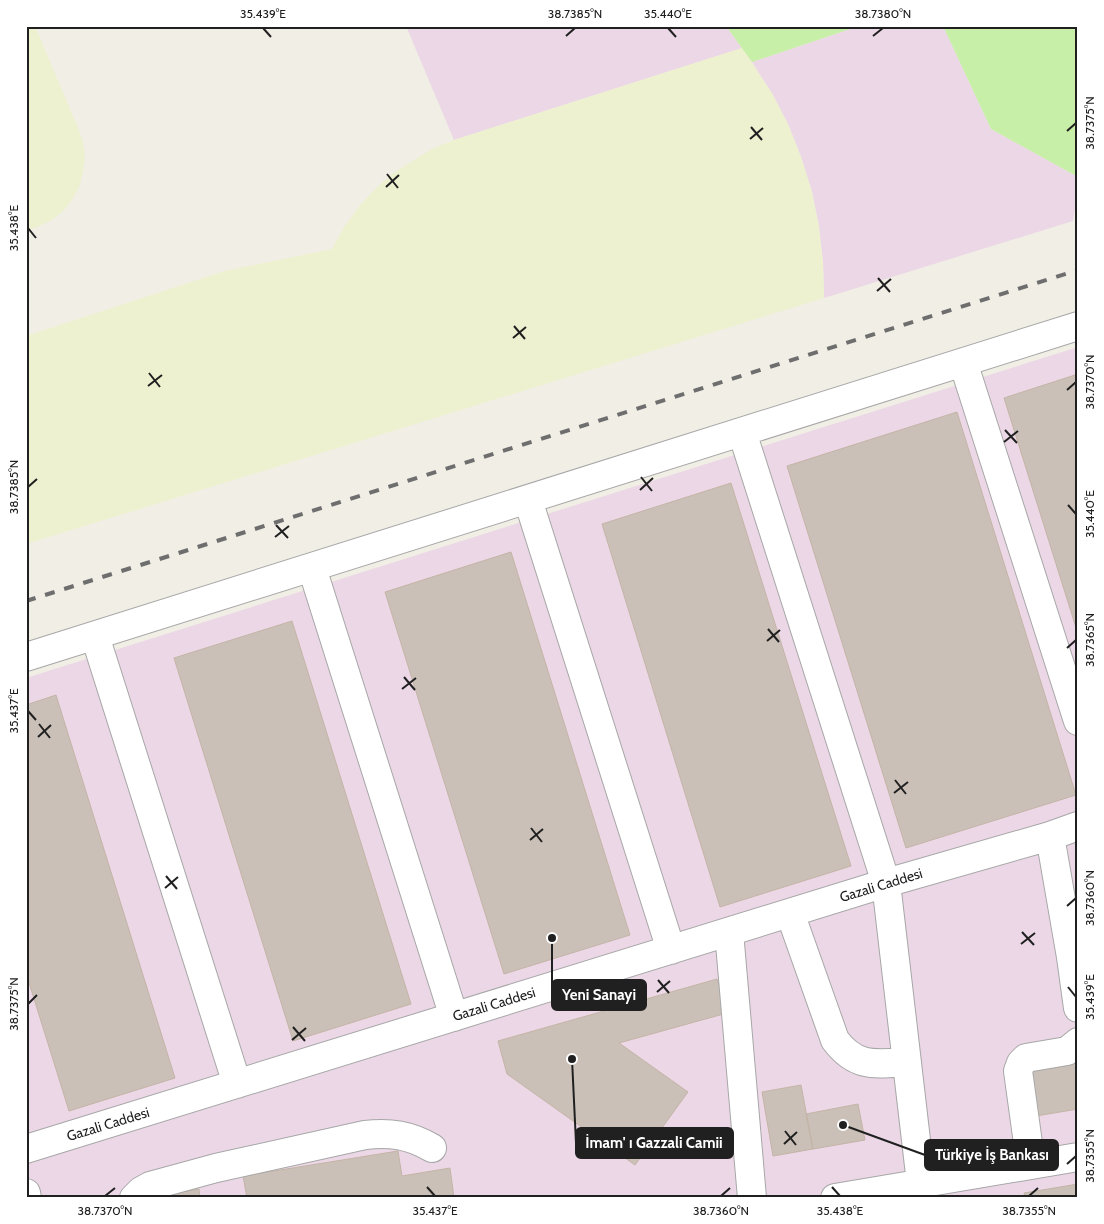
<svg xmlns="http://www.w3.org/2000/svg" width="1104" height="1224" viewBox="0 0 1104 1224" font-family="Cabin,sans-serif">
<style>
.industrial{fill:#ebd7e6}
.farmland{fill:#eef1cf}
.grass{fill:#c8efa7}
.building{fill:#cac0b8;stroke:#c4b4a6}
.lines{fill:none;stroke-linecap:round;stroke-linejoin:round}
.minor-casing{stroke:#a7a7a7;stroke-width:30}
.minor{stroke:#fff;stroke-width:28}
.rail{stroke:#6e6e6e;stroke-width:4;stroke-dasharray:10 10;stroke-linecap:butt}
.ticks{fill:none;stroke:#202020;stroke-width:2}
.labels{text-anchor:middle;stroke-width:4;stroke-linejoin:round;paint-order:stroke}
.street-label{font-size:14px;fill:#202020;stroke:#fff}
.leader{fill:none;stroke:#202020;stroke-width:2}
.callout-dot{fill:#202020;stroke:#fff;stroke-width:2}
.callout{fill:#202020;stroke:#202020;stroke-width:2}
.callout-label{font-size:15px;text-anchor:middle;font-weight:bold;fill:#fff}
.neatline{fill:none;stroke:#202020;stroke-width:2}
.ticks-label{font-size:12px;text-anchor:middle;fill:#202020}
</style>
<rect width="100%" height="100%" fill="#f1eee5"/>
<path class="industrial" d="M406 26H726L742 48 454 140Z
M859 26H943L991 129 1078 177V191L1073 221 824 298 823 263 819 227 812 192 801 157 788 124 771 93 752 62Z
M1078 347V1198H26V678Z"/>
<path class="farmland" d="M26 26H35L78 128 83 142 85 158 83 173 79 187 72 200 63 211 52 220 26 232Z
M742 48 772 93 788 124 801 157 812 192 819 227 823 263 824 298 26 544V336L225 271 332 249 344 227 358 208 374 190 392 174 432 149 454 140Z"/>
<path class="grass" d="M726 26H859L752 62Z
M943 26H1078V177L991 129Z"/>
<path class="building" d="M1078 374V634L1004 398Z
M957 412 1076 795 906 848 787 466Z
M731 483 851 866 720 907 602 524Z
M511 552 630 935 504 974 385 592Z
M292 621 411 1004 293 1041 174 658Z
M56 695 175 1078 69 1111 26 973V705Z
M717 979 727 1013 619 1043 688 1092 635 1165 507 1074 498 1041Z
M1078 1054V1109L1036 1116 1028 1062Z
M801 1085 813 1149 773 1156 762 1092Z
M858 1104 865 1140 813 1149 806 1114Z
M398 1151 402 1176 450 1168 454 1198H247L243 1176Z
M1078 1184V1198H1025L1024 1193Z
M199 1189 200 1198H175V1193Z"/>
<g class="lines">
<defs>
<path id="minor" d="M963 362 1078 721
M742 432 886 883 921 1183
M528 500 671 950
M312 568 454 1017
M95 636 237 1084
M26 657 1078 326
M1050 836 1071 957 1078 1008
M790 913 835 1040C856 1068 875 1064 907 1062
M729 932 752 1198
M26 1149 886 883 1050 836 1078 826
M1031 1165 1018 1071 1021 1063 1026 1058 1067 1051 1078 1042
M26 1193 27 1198
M134 1198 141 1191 150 1186 216 1168 365 1135C390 1132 410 1135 432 1148
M835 1198 1078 1157"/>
</defs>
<use href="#minor" class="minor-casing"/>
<use href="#minor" class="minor"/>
<path class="rail" d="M26 601 1078 270"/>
</g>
<path class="ticks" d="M263 28 271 37M668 28 676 37M566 36 575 28M873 36 883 28M751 127 762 140M1067 131 1076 123M750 139 763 128M387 174 398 188M386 187 399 175M28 228 36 238M878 278 890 292M877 291 891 279M514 326 525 339M513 338 526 327M149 373 160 387M148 386 162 375M1067 390 1076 382M1005 430 1017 443M1004 442 1018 431M641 477 652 491M28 487 37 479M640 490 653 478M1068 505 1076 514M276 525 288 538M275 537 289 526M768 629 779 642M767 641 780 630M1067 648 1076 640M404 677 415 690M402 689 416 678M28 711 36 720M39 724 50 738M38 737 51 725M895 780 906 794M894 793 908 782M531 828 542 842M530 840 543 829M166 876 177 889M165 888 178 877M1067 906 1076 898M1022 932 1034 945M1021 944 1035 933M658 980 669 993M1068 987 1076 997M657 992 670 981M28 1004 37 995M293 1027 305 1041M292 1040 306 1028M785 1131 796 1145M784 1144 797 1132M1067 1164 1076 1156M427 1187 435 1196M832 1187 840 1196M105 1196 115 1188M721 1196 730 1188M1029 1196 1038 1188"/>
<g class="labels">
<g class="street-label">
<text transform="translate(881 885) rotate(-17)" y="5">Gazali Caddesi</text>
<text transform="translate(494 1004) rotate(-17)" y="5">Gazali Caddesi</text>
<text transform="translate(108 1124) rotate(-17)" y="5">Gazali Caddesi</text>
</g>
</g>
<path class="leader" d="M552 938L552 995M572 1059L576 1143M843 1125L925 1155"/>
<g class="callout-dot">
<circle cx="552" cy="938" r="5"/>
<circle cx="572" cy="1059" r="5"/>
<circle cx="843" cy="1125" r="5"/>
</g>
<g class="callout">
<rect x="552" y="980" width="94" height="30" rx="5"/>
<rect x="576" y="1128" width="157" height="30" rx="5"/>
<rect x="925" y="1140" width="133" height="30" rx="5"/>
</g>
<g class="callout-label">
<text x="599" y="1000">Yeni Sanayi</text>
<text x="654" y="1148">İmam' ı Gazzali Camii</text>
<text x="992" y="1160">Türkiye İş Bankası</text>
</g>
<rect width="1104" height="1224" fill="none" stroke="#ffffff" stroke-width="55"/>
<rect x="28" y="28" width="1048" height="1168" class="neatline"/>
<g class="ticks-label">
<text x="263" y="18">35.439°E</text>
<text x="575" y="18">38.7385°N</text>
<text x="668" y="18">35.440°E</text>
<text x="883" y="18">38.7380°N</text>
<text transform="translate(1090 123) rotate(-90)" y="4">38.7375°N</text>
<text transform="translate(14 228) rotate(-90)" y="4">35.438°E</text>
<text transform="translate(1090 382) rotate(-90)" y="4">38.7370°N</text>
<text transform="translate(14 487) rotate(-90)" y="4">38.7385°N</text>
<text transform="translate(1090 514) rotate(-90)" y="4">35.440°E</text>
<text transform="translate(1090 640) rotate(-90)" y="4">38.7365°N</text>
<text transform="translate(14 711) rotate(-90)" y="4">35.437°E</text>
<text transform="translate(1090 898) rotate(-90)" y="4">38.7360°N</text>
<text transform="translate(1090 997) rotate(-90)" y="4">35.439°E</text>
<text transform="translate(14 1004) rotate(-90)" y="4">38.7375°N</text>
<text transform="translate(1090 1156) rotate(-90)" y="4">38.7355°N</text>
<text x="105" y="1215">38.7370°N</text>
<text x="435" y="1215">35.437°E</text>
<text x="721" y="1215">38.7360°N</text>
<text x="840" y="1215">35.438°E</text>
<text x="1029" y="1215">38.7355°N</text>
</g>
</svg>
